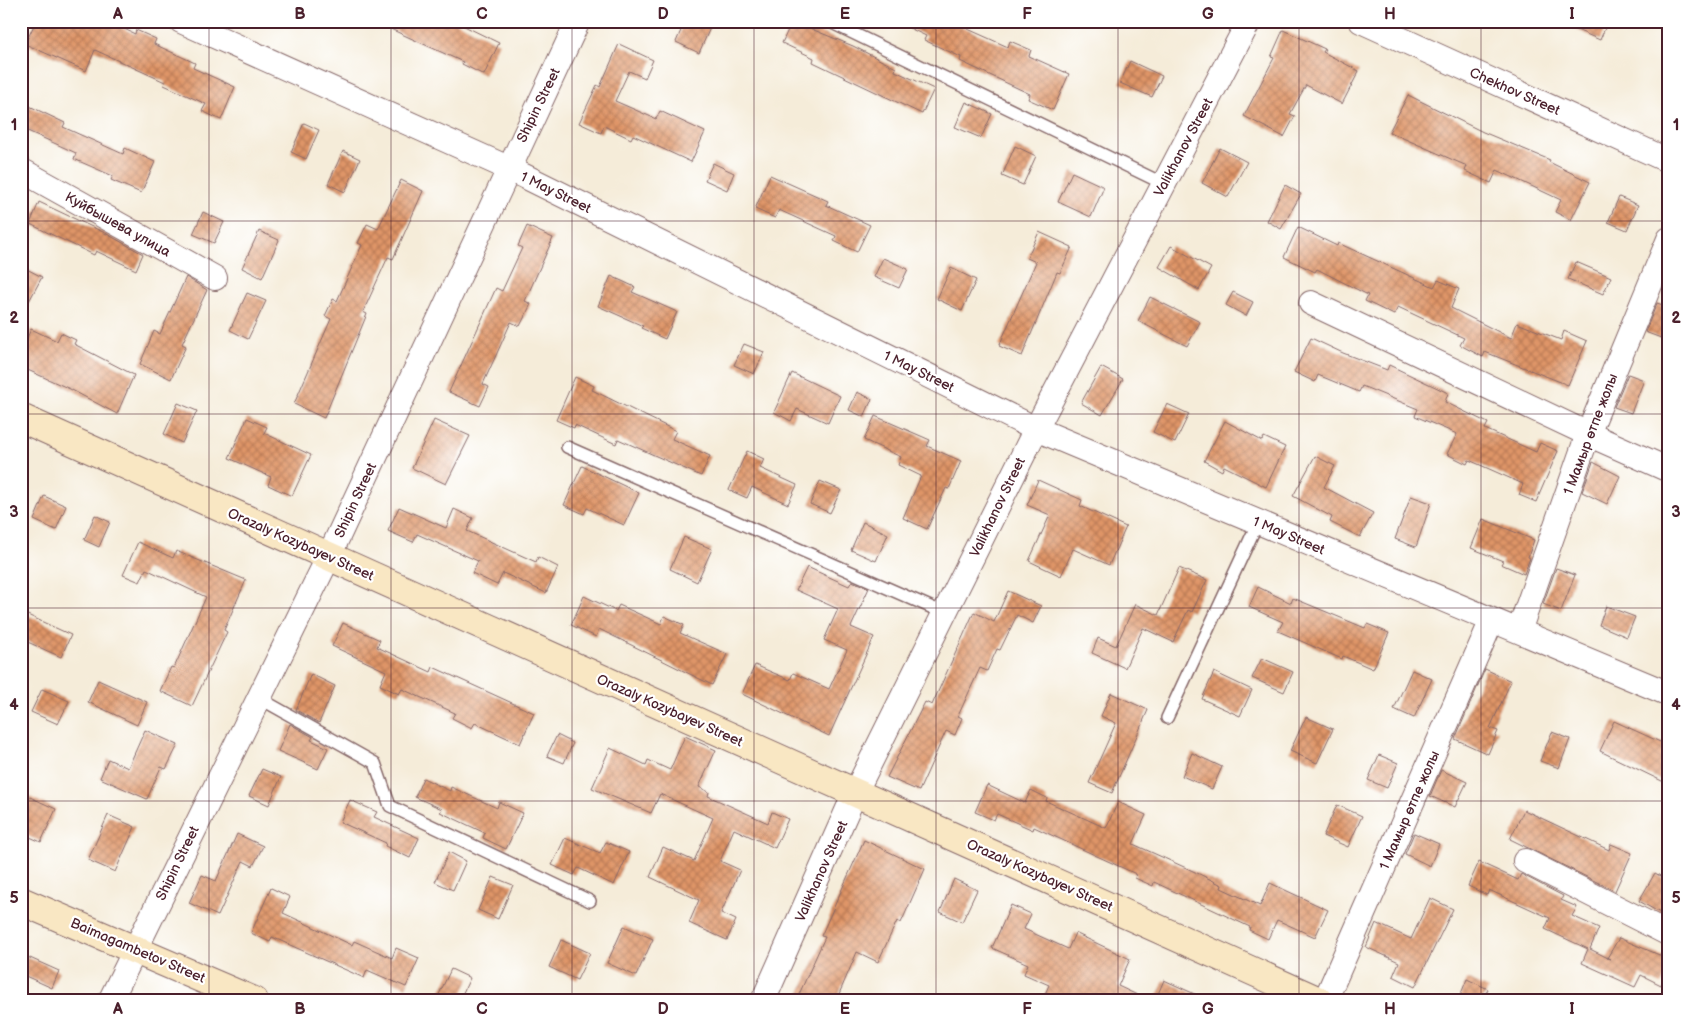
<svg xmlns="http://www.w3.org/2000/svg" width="1690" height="1022" viewBox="0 0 1690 1022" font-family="'Balsamiq Sans',sans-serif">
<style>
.building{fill:url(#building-cross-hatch)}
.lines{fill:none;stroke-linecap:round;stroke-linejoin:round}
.lane-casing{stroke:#866768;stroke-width:14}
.street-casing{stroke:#866768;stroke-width:26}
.secondary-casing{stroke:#866768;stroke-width:30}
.lane{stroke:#fff;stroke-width:11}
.street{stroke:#fff;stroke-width:24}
.secondary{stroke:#f9e7c3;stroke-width:28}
.grid{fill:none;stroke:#4a1f2b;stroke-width:1;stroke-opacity:0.55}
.labels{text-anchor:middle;stroke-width:4.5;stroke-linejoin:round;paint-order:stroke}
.street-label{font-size:14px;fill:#4a1f2b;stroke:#fff}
.neatline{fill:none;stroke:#4a1f2b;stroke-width:2}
.grid-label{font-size:16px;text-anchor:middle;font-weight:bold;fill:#4a1f2b}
</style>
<defs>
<pattern id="building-cross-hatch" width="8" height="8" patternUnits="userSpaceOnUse" patternTransform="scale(1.25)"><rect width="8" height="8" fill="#df9567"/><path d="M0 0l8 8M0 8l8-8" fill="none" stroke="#b77955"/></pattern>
</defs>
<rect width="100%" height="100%" fill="#fff"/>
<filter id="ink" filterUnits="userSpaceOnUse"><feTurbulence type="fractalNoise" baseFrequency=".02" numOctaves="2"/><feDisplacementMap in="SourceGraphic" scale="10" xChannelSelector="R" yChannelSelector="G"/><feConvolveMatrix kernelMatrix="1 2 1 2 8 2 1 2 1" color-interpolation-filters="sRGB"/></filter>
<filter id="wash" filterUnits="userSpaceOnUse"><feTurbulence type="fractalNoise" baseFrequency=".0096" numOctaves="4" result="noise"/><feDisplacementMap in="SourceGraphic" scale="20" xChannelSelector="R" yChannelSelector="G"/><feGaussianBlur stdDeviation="1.12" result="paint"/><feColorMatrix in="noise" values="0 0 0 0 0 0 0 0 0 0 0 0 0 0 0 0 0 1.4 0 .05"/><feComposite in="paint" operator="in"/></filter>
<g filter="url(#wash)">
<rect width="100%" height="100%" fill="#f5ecd9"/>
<g id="blocks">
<path class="building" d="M36 21H107L135 34 136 30 156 39 154 44 195 63 193 68 235 87 221 120 202 111 206 104 164 85 165 82 95 50 86 71 25 44Z
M373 21H454L499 43 484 75 462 64 463 62Z
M685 21H713L699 53 676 42Z
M792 21 853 46 896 68 895 71 934 89 922 114 813 62 814 58 782 43Z
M895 21H950L1008 47 1010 41 1031 50 1029 56 1069 74 1053 110 1028 99 1030 94 960 61 961 57 924 40 926 36Z
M1556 21H1608L1600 40Z
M1283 30 1325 49 1323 52 1359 71 1342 104 1306 85 1290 114 1295 116 1284 137 1244 116 1274 58 1271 57Z
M619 44 653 60 645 78 629 71 615 101 656 119 660 111 705 132 691 162 633 135 631 139 604 126 601 133 579 123 597 85 600 87Z
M1130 61 1162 76 1152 97 1120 83Z
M1408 95 1483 132 1550 160 1549 162 1590 182 1571 220 1555 212 1561 200 1497 170 1491 183 1465 171 1467 166 1389 132Z
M21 102 65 123 63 127 123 154 125 148 155 162 141 193 111 180 113 176 74 159 76 153 21 128Z
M966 102 992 114 981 138 955 127Z
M304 123 319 130 306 159 291 152Z
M1015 146 1036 156 1023 185 1002 176Z
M1220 148 1247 162 1228 197 1202 183Z
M343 151 360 159 345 192 328 184Z
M713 163 734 173 727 190 705 180Z
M1072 172 1104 187 1091 217 1058 202Z
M770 175 828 201 826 205 870 225 857 252 834 241 836 236 779 210 775 218 755 209Z
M401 180 423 191 393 259 388 257 363 312 367 314 324 418 294 404 331 319 325 316 333 299 337 301 362 245 358 243 367 224 378 229Z
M1285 185 1301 194 1281 229 1267 221Z
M1619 197 1638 205 1627 230 1608 222Z
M39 202 105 233 143 254 136 270 96 251 94 255 30 224Z
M203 212 224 222 214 243 193 234Z
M527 226 553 238 525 301 531 304 520 326 511 322 483 384 489 387 480 406 449 392 496 288 502 291 522 248 518 246Z
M1298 227 1337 246 1338 243 1434 287 1438 280 1459 289 1451 308 1511 338 1517 323 1561 340 1564 331 1587 341 1568 385 1485 352 1483 357 1460 345 1464 338 1398 307 1394 315 1365 301 1368 295 1317 269 1315 272 1284 257Z
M259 231 279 240 262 278 242 268Z
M1039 232 1072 247 1060 273 1057 272 1022 356 999 346 1036 262 1027 258Z
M1171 246 1211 268 1199 290 1159 267Z
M883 258 908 269 899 288 874 277Z
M1576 262 1611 277 1603 294 1568 279Z
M21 266 42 277 21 316Z
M951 268 976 280 962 311 937 299Z
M611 276 635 287 632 292 677 312 665 339 641 328 643 326 598 306Z
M186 277 207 290 182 344 186 346 171 379 140 364 154 331 160 334Z
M1233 292 1253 302 1246 316 1226 305Z
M247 293 266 301 248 339 230 330Z
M1150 297 1200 322 1187 346 1138 321Z
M1657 303 1669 307V341L1645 332Z
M31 329 57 341 61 333 76 340 74 344 134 375 117 414 70 389 21 367V351Z
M1311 338 1343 353 1387 370 1389 365 1448 393 1445 402 1488 423 1485 429 1536 452 1540 443 1558 451 1536 502 1519 495 1523 484 1469 460 1467 464 1447 454 1457 434 1415 416 1418 409 1362 386 1359 392 1318 375 1315 382 1294 372Z
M744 344 764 352 754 374 734 365Z
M1101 367 1123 379 1102 415 1081 403Z
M792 373 840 396 828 423 797 409 791 421 774 412Z
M1628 374 1644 380 1631 413 1614 407Z
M575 377 594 386 592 390 676 431 672 439 710 456 701 476 618 439 616 444 575 425 574 428 556 420Z
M857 392 872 399 864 417 849 410Z
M178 403 197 411 182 443 164 434Z
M1167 404 1189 414 1175 443 1153 432Z
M875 416 930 440 927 446 961 461 949 489 946 488 927 529 903 518 921 476 898 465 901 457 864 440Z
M247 418 267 427 264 433 311 455 292 496 268 485 271 477 229 458Z
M434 420 470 436 446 484 412 468Z
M1225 421 1262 441 1264 437 1285 447 1266 487 1224 466 1222 471 1204 461Z
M747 451 764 459 760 468 797 485 788 504 752 487 747 498 729 490Z
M1315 456 1335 466 1324 487 1373 513 1360 537 1330 522 1332 517 1293 496Z
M1593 462 1620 476 1607 504 1582 492Z
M582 466 639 493 624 525 587 508 584 514 564 505Z
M1038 480 1082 500 1080 506 1126 527 1109 565 1073 549 1061 576 1029 561 1050 515 1027 505Z
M820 481 841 490 830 513 810 504Z
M44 496 66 506 56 530 34 520Z
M1411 496 1431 503 1416 547 1395 539Z
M399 507 446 528 454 509 473 518 467 531 536 562 538 557 558 567 546 593 503 573 497 585 472 573 478 561 417 534 413 542 388 531Z
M95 515 110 522 99 547 84 540Z
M1483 519 1534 540 1528 557 1530 558 1524 574 1501 564 1503 561 1471 548Z
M863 522 888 534 876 561 851 550Z
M684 537 712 549 697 582 670 569Z
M138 542 173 558 176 551 246 580 224 630 227 632 192 706 160 691 171 667 174 668 206 597 146 569 140 582 123 575Z
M807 567 849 586 852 581 869 588 851 627 874 637 829 736 742 694 755 665 790 680 793 673 829 689 847 650 824 640 838 609 796 590Z
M1179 568 1207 580 1192 612 1188 610 1173 642 1143 628 1125 668 1092 653 1098 638 1116 646 1135 604 1158 615Z
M1556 568 1575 575 1561 611 1543 604Z
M1258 587 1291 603 1293 598 1365 628 1367 624 1389 633 1373 669 1343 656 1342 659 1278 631 1283 622 1249 607Z
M1008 591 1041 606 1033 623 1017 615 1000 650 997 649 987 671 980 668 958 716 962 718 955 735 946 731 919 791 887 777 925 702 932 705 974 612 994 622Z
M584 596 616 611 619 605 661 624 664 616 684 625 680 633 727 654 712 685 599 629 596 637 571 625Z
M1606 606 1635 617 1627 637 1599 625Z
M21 612 71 635 61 657 21 639Z
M343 623 380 640 377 647 431 672 433 667 534 713 520 744 475 723 472 728 452 718 455 713 402 689 399 694 380 685 386 671 332 646Z
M1262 658 1293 672 1284 692 1252 678Z
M1485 669 1511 681 1490 728 1498 731 1488 754 1455 739Z
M1412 670 1432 679 1414 718 1394 709Z
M1214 672 1252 690 1240 716 1202 699Z
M311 674 335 686 319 723 296 710Z
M98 680 147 702 137 725 88 702Z
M42 689 69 701 58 724 31 712Z
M1111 693 1148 710 1112 793 1089 783 1116 723 1101 716Z
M1306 717 1333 729 1317 763 1290 751Z
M1614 721 1669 746V772L1664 782 1600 751Z
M290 724 313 737 311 740 328 748 318 769 278 751Z
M145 730 178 745 166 769 161 767 147 799 100 778 108 759 128 768Z
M1552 732 1570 739 1559 768 1540 761Z
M557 735 573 743 564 763 547 756Z
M685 736 716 750 699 787 709 792 708 796 768 823 772 812 788 819 775 848 734 829 720 861 740 870 721 913 736 920 727 940 689 923 699 900 650 877 663 847 694 861 713 818 660 794 651 813 592 788 610 748 646 765 648 760 670 770Z
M1192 753 1222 767 1212 789 1182 776Z
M1379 755 1398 763 1387 788 1368 780Z
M262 769 281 777 269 805 249 796Z
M1441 770 1467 782 1455 807 1430 796Z
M423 778 450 791 451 787 497 808 499 802 523 813 506 849 483 838 485 833 440 812 442 809 415 797Z
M987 785 1025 803 1031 790 1047 798 1046 801 1106 828 1118 802 1146 815 1133 844 1193 871 1222 885 1221 888 1260 906 1270 883 1328 910 1315 937 1277 920 1268 939 1249 930 1250 927 1154 882 1153 886 1135 878 1136 874 1034 827 1033 830 997 814 994 820 975 812Z
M21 793 56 809 41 842 21 833Z
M350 800 377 812 374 817 419 838 410 858 385 846 386 843 340 822Z
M1337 805 1362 816 1348 847 1323 836Z
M1524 810 1609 850 1611 844 1632 853 1615 891 1510 839Z
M108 815 135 827 115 872 88 860Z
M1414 833 1439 844 1430 866 1405 854Z
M237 834 263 846 253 866 243 861 218 916 189 903 202 875 216 881Z
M565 838 600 853 606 842 629 852 614 885 578 868 574 875 552 865Z
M864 840 925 869 901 923 897 921 878 962 857 952 836 1001H796L825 937 821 936Z
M449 852 466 861 453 890 435 882Z
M1479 862 1518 880 1521 874 1563 896 1561 900 1577 907 1572 916 1599 928 1590 949 1610 959 1607 958 1619 938 1669 959V971L1661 985 1641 975 1635 987 1582 963 1588 949 1545 929 1550 918 1489 890 1487 895 1468 886Z
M1655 873 1669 881V918L1639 901Z
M493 877 513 885 498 919 478 910Z
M954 879 977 890 962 922 940 912Z
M271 888 290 897 283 913 352 945 354 941 392 958 396 948 419 958 406 987 367 970 364 978 272 937 270 942 251 933Z
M1430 898 1453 909 1415 987 1393 976 1399 962 1366 947 1376 923 1411 939Z
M1011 905 1031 914 1024 929 1068 949 1075 933 1130 959 1118 986 1150 1001H1042L1049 985 1024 974 1028 964 992 948Z
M624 926 653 939 636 976 607 963Z
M561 940 590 953 577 980 549 967Z
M21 954 59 971 52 988 21 974Z
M451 969 470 978 459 1001H436Z
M1467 979 1488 989 1482 1001H1458Z
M1164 980 1210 1001H1155Z"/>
</g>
</g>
<g filter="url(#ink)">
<use href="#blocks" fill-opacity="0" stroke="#866768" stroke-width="1"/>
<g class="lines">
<defs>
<path id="lane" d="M828 21 1164 184
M567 447 944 613
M259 698 375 763 390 806 590 901
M1167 718 1258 522"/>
<path id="street" d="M181 21 508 168 1036 429 1669 694
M1361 21 1669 161
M21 170 215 278
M1311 303 1588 434 1669 470
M1519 631 1588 434 1669 239
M1525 861 1669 934
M110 1001 329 556 578 21
M763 1001 855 793 1036 429 1249 21
M1325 1001 1492 620"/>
<path id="secondary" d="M21 418 1319 1001
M21 901 254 1001"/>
</defs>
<use href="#lane" class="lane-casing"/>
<use href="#street" class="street-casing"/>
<use href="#secondary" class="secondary-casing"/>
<use href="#lane" class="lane"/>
<use href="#street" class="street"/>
<use href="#secondary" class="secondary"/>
</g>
</g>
<path class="grid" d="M209 21V1001M391 21V1001M572 21V1001M754 21V1001M936 21V1001M1118 21V1001M1299 21V1001M1481 21V1001M21 221H1669M21 414H1669M21 608H1669M21 801H1669"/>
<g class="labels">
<g class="street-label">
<text transform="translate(1515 91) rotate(24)" y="5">Chekhov Street</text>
<text transform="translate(538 105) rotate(-64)" y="5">Shipin Street</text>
<text transform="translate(1183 147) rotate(-62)" y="5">Valikhanov Street</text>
<text transform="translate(556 192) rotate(26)" y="5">1 May Street</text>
<text transform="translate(118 224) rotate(29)" y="5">Куйбышева улица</text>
<text transform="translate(919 371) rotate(26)" y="5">1 May Street</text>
<text transform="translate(1590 434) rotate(-69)" y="5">1 Мамыр өтпе жолы</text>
<text transform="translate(355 500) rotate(-65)" y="5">Shipin Street</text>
<text transform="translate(997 507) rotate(-64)" y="5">Valikhanov Street</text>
<text transform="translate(1289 535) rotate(23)" y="5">1 May Street</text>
<text transform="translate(301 544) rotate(24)" y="5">Orazaly Kozybayev Street</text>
<text transform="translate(670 710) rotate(24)" y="5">Orazaly Kozybayev Street</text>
<text transform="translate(1409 810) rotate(-66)" y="5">1 Мамыр өтпе жолы</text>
<text transform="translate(177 863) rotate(-64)" y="5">Shipin Street</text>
<text transform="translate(821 871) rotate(-66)" y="5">Valikhanov Street</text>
<text transform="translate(1040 875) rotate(24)" y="5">Orazaly Kozybayev Street</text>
<text transform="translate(138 950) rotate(23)" y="5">Baimagambetov Street</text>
</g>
</g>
<rect width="1690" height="1022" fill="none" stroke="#fff" stroke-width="55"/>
<rect x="28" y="28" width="1634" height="966" class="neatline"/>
<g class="grid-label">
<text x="118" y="19">A</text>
<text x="300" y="19">B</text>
<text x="482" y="19">C</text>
<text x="663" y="19">D</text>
<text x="845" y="19">E</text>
<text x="1027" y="19">F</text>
<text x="1208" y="19">G</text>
<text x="1390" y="19">H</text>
<text x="1572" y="19">I</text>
<text x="14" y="130">1</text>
<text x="1676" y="130">1</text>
<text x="14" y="323">2</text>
<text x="1676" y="323">2</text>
<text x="14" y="517">3</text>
<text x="1676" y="517">3</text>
<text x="14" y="710">4</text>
<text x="1676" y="710">4</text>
<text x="14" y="903">5</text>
<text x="1676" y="903">5</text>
<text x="118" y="1014">A</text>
<text x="300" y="1014">B</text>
<text x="482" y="1014">C</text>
<text x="663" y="1014">D</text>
<text x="845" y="1014">E</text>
<text x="1027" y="1014">F</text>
<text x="1208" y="1014">G</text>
<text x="1390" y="1014">H</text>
<text x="1572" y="1014">I</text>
</g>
</svg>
